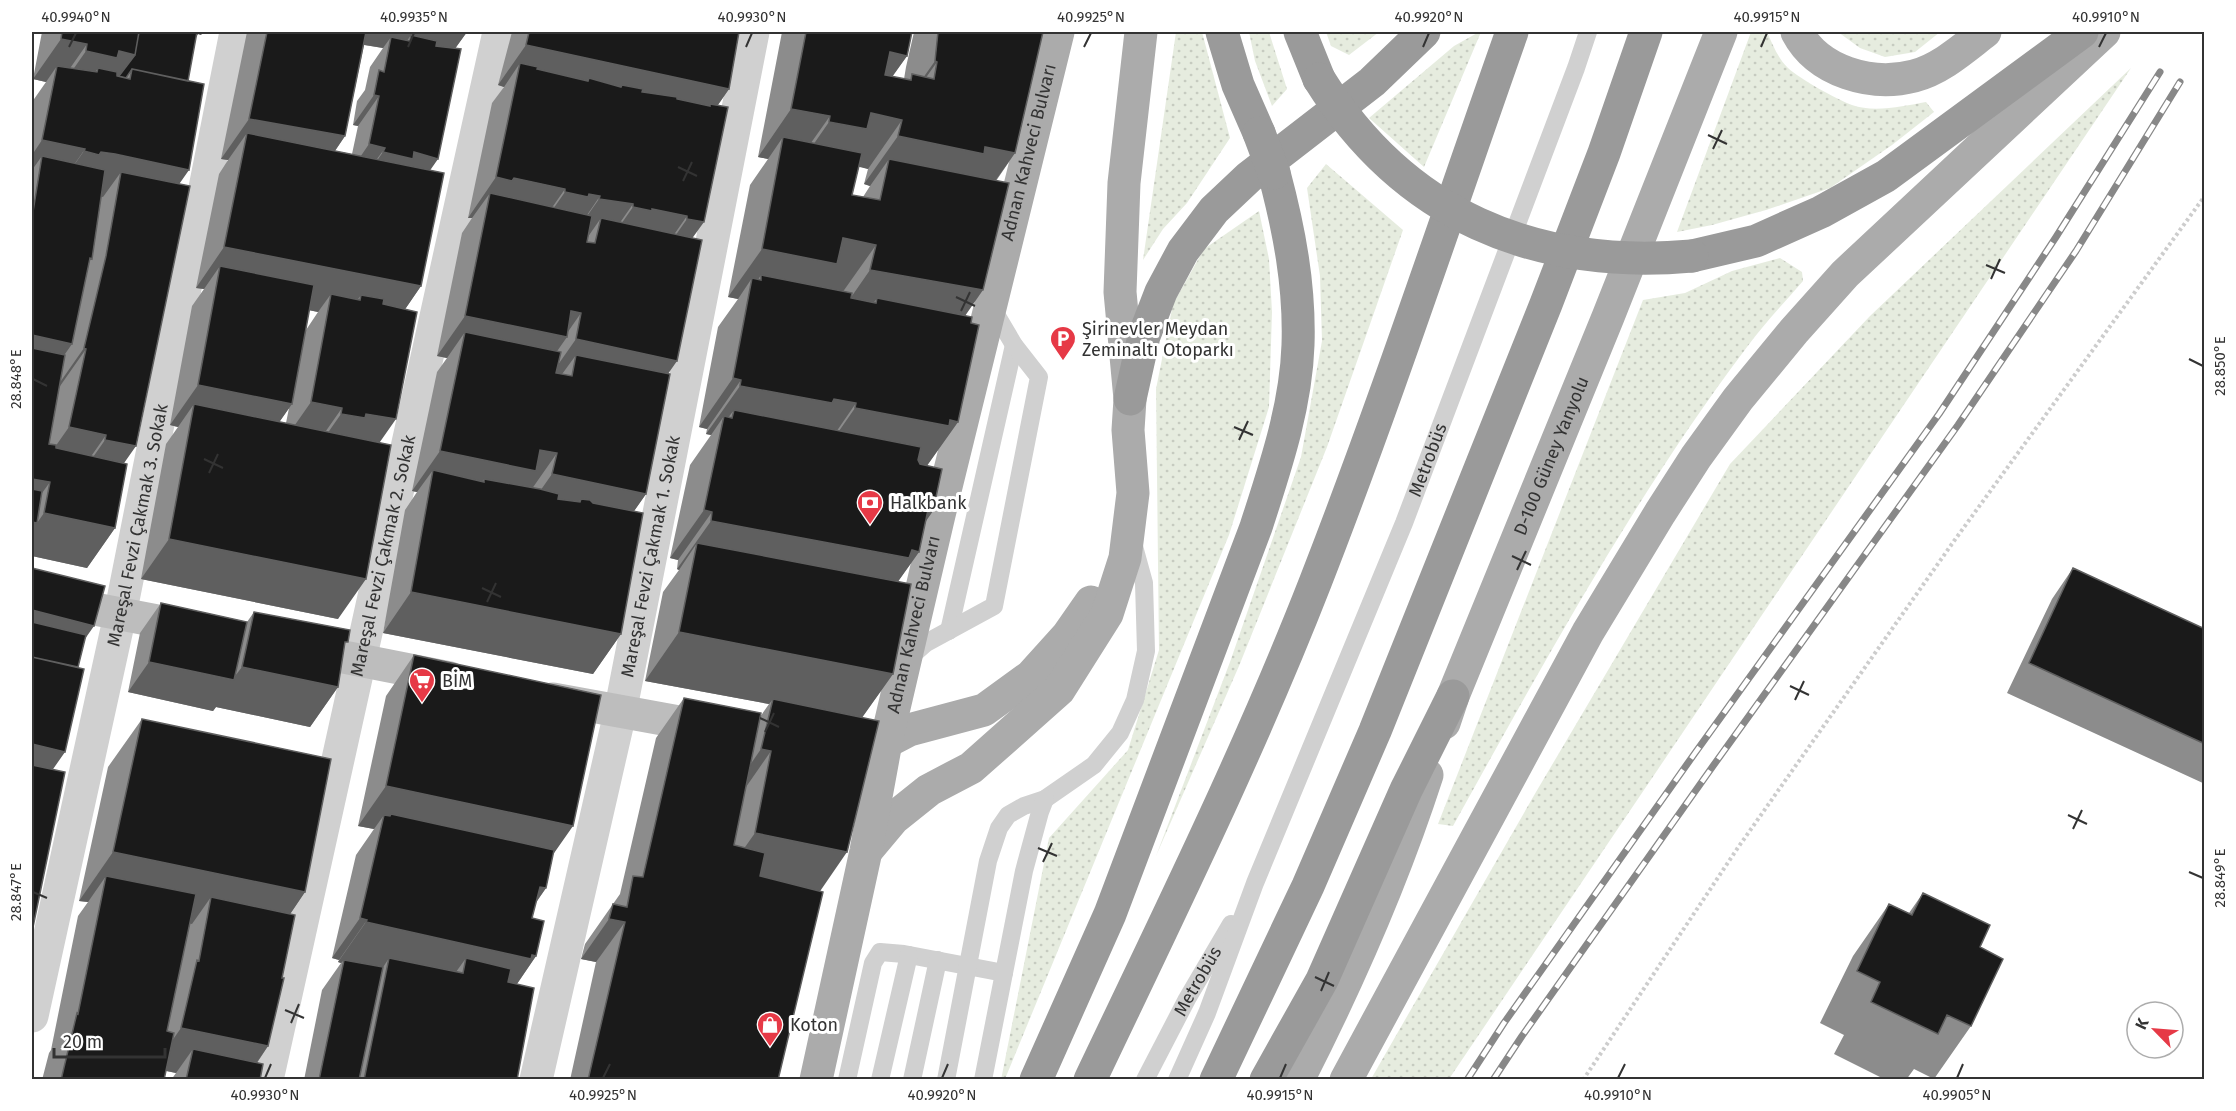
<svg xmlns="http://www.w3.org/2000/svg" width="2236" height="1111" viewBox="0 0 2236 1111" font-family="'Fira Sans',sans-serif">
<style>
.grass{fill:url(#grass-dots)}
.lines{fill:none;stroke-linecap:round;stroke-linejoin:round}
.path{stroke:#cdcdcd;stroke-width:4;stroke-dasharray:3 3;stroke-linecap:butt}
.lane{stroke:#d0d0d0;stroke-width:18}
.street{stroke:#d0d0d0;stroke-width:33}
.secondary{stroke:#bdbdbd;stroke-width:33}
.primary{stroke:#ababab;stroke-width:33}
.highway{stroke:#9a9a9a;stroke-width:33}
.rail-casing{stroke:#888;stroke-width:7}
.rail{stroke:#fff;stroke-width:4.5;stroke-dasharray:14;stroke-linecap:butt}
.highway-bridge{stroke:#9a9a9a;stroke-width:33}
.wall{fill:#8c8c8c;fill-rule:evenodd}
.shaded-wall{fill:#5f5f5f}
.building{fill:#1a1a1a;stroke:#5f5f5f;stroke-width:1.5}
.ticks{fill:none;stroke:#333;stroke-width:2}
.labels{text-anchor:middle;stroke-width:6;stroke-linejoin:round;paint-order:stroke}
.street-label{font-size:18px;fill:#333;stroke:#fff}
.poi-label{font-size:18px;fill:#333;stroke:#fff;text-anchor:start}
.neatline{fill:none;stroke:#333;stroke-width:2}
.ticks-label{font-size:15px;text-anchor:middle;fill:#333}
</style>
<defs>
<pattern id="grass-dots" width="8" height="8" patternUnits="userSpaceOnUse" patternTransform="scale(1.5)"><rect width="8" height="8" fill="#e6ecdf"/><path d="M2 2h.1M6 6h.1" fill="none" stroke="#c6cbc0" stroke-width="1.8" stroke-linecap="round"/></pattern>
</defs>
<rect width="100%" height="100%" fill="#fff"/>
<path class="grass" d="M1176 32H1202L1230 138 1187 203 1163 229 1143 260Z
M1249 32H1269L1287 89 1272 106 1255 61Z
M1326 32H1379L1349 55 1331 46Z
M1479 32H1481L1424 167 1369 118 1454 46Z
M1751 32H1767C1772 43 1778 59 1788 68 1800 79 1836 99 1852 105 1874 113 1904 106 1926 102L1934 112 1892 145 1830 188 1766 210 1712 225 1677 232Z
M1838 32H1940L1915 52 1885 57 1860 48Z
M2131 68 1449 1079H1371L1536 792 1730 464 1870 316Z
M1326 164 1403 230 1327 447 1239 666 1156 856 1230 662 1301 457 1322 341 1320 276 1307 188Z
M1259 211 1269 259 1272 312 1269 407 1229 535 1005 1079 1001 1080 1049 838 1128 750 1159 650 1156 389 1173 304 1204 249Z
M1780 258 1802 272 1803 281C1784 303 1764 324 1747 347 1634 497 1544 662 1453 826L1438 824 1643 300 1685 293 1732 271Z"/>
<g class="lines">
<path class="path" d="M1583 1080 1737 849 1954 541 2204 197"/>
<g class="lane">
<path d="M949 631 1014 345"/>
<path d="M909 658 926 643 994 606 1039 377 1014 345 991 306"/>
<path d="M847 1080 873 963 880 952 904 954 1004 973"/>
<path d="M880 1080 909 955"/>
<path d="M912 1080 938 960"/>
<path d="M946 1080 988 861 999 828 1008 815 1024 806 1045 799 1094 765 1120 733 1135 700 1146 651 1144 583 1133 543"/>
<path d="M983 1080 1024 871 1040 812 1045 799"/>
<path id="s1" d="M1145 1080 1187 999 1231 924"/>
<path id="s2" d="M1177 1080 1207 1013 1255 883 1404 523 1576 68 1588 32"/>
</g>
<g class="street">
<path id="s3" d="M32 1016 120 615 236 32"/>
<path id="s4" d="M267 1080 499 32"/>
<path id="s5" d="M536 1080 620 713 753 32"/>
</g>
<path class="secondary" d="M32 597 194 628
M298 648 450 678
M553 699 712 728"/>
<g class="primary">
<path d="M1797 32C1818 72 1872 87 1914 76 1941 69 1964 48 1985 32"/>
<path id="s6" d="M1444 723 1453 696 1608 317 1721 32"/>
<path d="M886 742 909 730 984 710 1031 676 1068 635 1091 602"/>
<path d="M868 849 894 818 929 790 971 768 1059 690 1107 614 1125 558 1133 493 1128 430 1130 399 1120 292 1124 183 1141 32"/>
<path id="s7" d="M816 1080 866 851 886 742 939 515 1058 32"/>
<path d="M1298 1080C1348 982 1393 880 1427 775"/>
<path d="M1346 1080 1588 632 1660 513 1696 457 1738 399 1794 331 1845 274 2104 32"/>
</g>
<path class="highway" d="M1222 32 1238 85 1259 133
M1300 32 1319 79
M1692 256 1756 241 1821 212 1886 176 2082 32
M1130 399 1144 336 1161 292 1183 251 1214 210 1249 177 1372 82 1424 32
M1036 1080 1110 914 1256 527C1275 468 1296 407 1298 345 1300 286 1289 229 1274 173
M1090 1080C1168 916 1249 752 1315 583 1386 401 1447 216 1512 32
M1216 1080 1308 886 1375 731 1546 304 1604 153 1646 32
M1266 1080 1322 980 1406 790 1453 696"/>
<defs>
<path id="rail" d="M1467 1080 1504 1023 1695 753 1939 414 2056 237 2160 72
M1493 1080 1522 1036 1713 766 1958 425 2076 251 2180 82"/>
</defs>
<use href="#rail" class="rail-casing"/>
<use href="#rail" class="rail"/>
<path class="highway-bridge" d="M1319 79C1404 215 1534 270 1692 256
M1259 133 1274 173"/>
</g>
<path class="wall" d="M42 32H203L201 35 198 34 196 37 188 81 179 184 124 463 115 528 87 568 32 556V102L46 82 33 79Z
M247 32H467L455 48 430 170 421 286 405 309 379 442 338 619 141 579 166 444 178 427 170 425 192 306 204 289 196 288 219 174 228 160 221 159ZM364 45 383 48 370 67 365 90 357 101 353 125 358 126 352 154 335 151 345 136ZM309 310 318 312 306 330ZM289 408 286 423 279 422Z
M512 32H739L729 89 718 105 692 238 646 494 634 511 621 634 593 674 383 633 405 510 417 492 412 491 437 372 447 358 437 356 462 233 472 218H468L492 103 504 87 498 85Z
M782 32H912L907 56 892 76 904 79 906 67 914 32H1043L1015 153 996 181 965 316 958 422 927 465 933 511 926 520 919 552 898 581 893 674 862 717 820 891 778 1080H570L596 962 581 959 585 944 620 894 656 738 684 698 760 717 769 704 645 681 663 592 679 570 677 569 678 560 670 558 690 465 711 435 706 434 707 429 699 427 718 327 738 299 728 297 750 185 768 159 758 157ZM859 166 868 169 864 184 870 186 863 197 852 195Z
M2073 568 2205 629V784L2007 693 2052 599Z
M161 603 247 622 254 612 344 647 338 687 310 727 216 707 213 711 128 692 140 633Z
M414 655 553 855 546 888 535 904 532 918 536 956 517 984V1080H304L322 990 341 963 338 962 339 960 332 958 356 855 374 829 358 826 386 696Z
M142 719 305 892 290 914 268 1046 257 1063 260 1080H171L176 1073 166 1071 164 1080H42L49 1053 51 1050 78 916 88 902 79 901 108 767Z
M1923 893 1980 947 1971 1026 1934 1079 1914 1069 1906 1080H1886L1834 1054 1844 1035 1820 1023 1853 956 1889 904 1909 913Z"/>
<path class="shaded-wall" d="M185 32H203L201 35 198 34 191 44Z
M361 32H467L447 60 410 41 411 35 400 51 391 37 383 48 353 43Z
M61 39 87 44 59 84 57 66 46 82 33 79Z
M526 45 729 89 701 129 710 104 694 128 605 109 588 81 589 78 573 102 520 63 504 87 498 85Z
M86 51H119L135 55 107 95 97 72 98 68 79 96 58 91Z
M890 52 907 56 873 104Z
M935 61 937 62 903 110 901 109Z
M374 95 379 96 358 126 353 125Z
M791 109 830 116 796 164 783 137 768 159 758 157Z
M871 113 902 120 868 169 843 163 795 171 829 122Z
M249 119 345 136 317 177 247 133 228 160 221 159Z
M898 136 985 147 1015 153 981 201 889 159 870 186 864 184Z
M42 140 85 149 57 189 42 156 32 170V155Z
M369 144 385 148 363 178 348 175Z
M84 151 115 154 189 170 161 210 121 172 103 197 87 194 56 191Z
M383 152H414L438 159 417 189 362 182Z
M496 177 514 178 565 189 537 229 490 193 472 218H468Z
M565 192 589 194 600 196 572 237 537 232Z
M599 199 633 204 605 244 601 218 585 241 571 239Z
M633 207 652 209 687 216 659 256 605 247Z
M687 219 704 222 675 262 659 259Z
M843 238 876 245 842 293 761 280V275L750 292 752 278 738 299 728 297 762 249Z
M224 247 421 286 393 327 360 300 361 295 345 317 331 294 318 312 215 291 220 266 204 289 196 288Z
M870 270 983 290 949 339 876 303 877 298 860 323 836 319Z
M571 311 581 313 565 336 567 337 539 377 465 332 447 358 437 356 465 316Z
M32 335 72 344 44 384 32 381Z
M576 339 677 361 649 401 572 376 576 355 557 381 548 379Z
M84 348 86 349 58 389 56 388Z
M733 378 741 380 707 429 699 427Z
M198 385 292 404 264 444 194 404 178 427 170 425Z
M740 386 834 399 856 403 823 451 732 418 734 410 721 427 724 416 711 435 706 434Z
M311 402 342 408 314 448 283 442Z
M855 408 950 420 958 422 924 470 821 457Z
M341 414H366L396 419 368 459 313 454Z
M69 427 106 435 78 475 41 467Z
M105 440 136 446 108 486 77 480Z
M540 450 557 453 529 493 484 482V479L467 503 433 470 417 492 412 491 440 451Z
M552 474 646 494 618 534 580 502 581 499 564 523 524 514Z
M32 479 50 482 32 507Z
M704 510 712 512 678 560 670 558Z
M928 510 933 511 901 557 912 550 919 552 885 600 697 543 679 570 677 569 711 521Z
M44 513 115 528 87 568 32 556V522L37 523Z
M169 539 366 579 338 619 141 579Z
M411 592 621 634 593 674 383 633Z
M32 610 94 626 66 666 32 657Z
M679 632 893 674 859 722 773 699 769 704 645 681Z
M149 662 232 680 242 667 338 687 310 727 216 707 213 711 128 692Z
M32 744 65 752 37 792 32 791Z
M761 749 771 751 737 800 728 797Z
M386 786 573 826 545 866 381 828 384 815 374 829 358 826Z
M755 833 847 852 814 900 721 881Z
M113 852 305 892 272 941 211 897 192 924 100 905 106 876 88 902 79 901Z
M540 887 546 888 518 928Z
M360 918 367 920 339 960 332 958Z
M609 919 625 922 596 962 581 959Z
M366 922 532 955 536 956 508 997 463 973 466 958 446 986 389 958 380 972 344 960 341 963 338 962Z
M181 1028 268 1046 245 1080 193 1049 176 1073 153 1068Z"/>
<path class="building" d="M62 32H139L135 55 119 51 117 58 86 51 87 44 61 39Z
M139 32H197L188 81 132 69 126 78 119 76 135 55Z
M267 32H366L345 136 249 119Z
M529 32H739L729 89 526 45Z
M806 32H912L907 56 890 52 885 75 911 80 912 74 934 79 937 62 935 61 938 32H1043L1015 153 985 147 984 154 898 136 902 120 871 113 867 129 829 122 830 116 791 109Z
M411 35 437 41 436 46 461 49 438 159 414 152 413 159 383 152 385 148 369 144 379 96 374 95 379 70 384 72 391 37 410 41Z
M520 63 538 67 537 69 588 81 589 78 621 87 622 85 643 89 642 92 677 97V99L710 106V104L728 107 704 222 687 219V216L652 209V211L633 207V204L599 199 600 196 589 194 588 197 565 192V189L514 178 512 181 496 177Z
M57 66 97 72 98 68 117 72V76L130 79 132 69 204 84 189 170 115 154 101 152 99 155 84 151 85 149 42 140Z
M247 133 444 173 421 286 224 247Z
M783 137 862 153 852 195 880 200 889 159 1009 183 983 290 870 270 876 245 843 238 837 264 762 249Z
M42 156 105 170 92 259 90 258 72 344 32 335V218Z
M121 172 190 186 136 446 105 440 106 435 69 427 86 349 84 348 106 256Z
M490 193 592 216 587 242 595 243 601 218 702 240 677 361 576 339 581 313 571 311 567 337 465 316Z
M220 266 314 285 292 404 198 385Z
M761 275 852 293 851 298 876 303 877 298 972 317 971 323 979 325 958 422 950 420 949 426 855 408 856 403 834 399 832 403 740 386 741 380 733 378 752 278 761 280Z
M331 294 360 300 361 295 384 299 383 304 417 312 396 419 366 414 365 418 341 414 342 408 311 402Z
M465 332 561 352 556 373 572 376 576 355 670 374 646 494 552 474 557 453 540 450 536 471 440 451Z
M32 348 65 355 49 444 56 445V448L127 464 115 528 44 513 50 482 32 479Z
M194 404 391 445 366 579 169 539Z
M734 410 921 447 918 460 920 464 942 469 933 511 928 510 919 552 912 550 909 558 711 521 712 512 704 510 724 416 732 418Z
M433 470 484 482V479L540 489 559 494 558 499 580 502 581 499 590 500 593 503 643 513 621 634 411 592Z
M32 489 42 491 37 523 32 522Z
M697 543 911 584 893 674 679 632Z
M32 568 105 586 94 626 32 610Z
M2073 568 2205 629V744L2029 663Z
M161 603 247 622 234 680 149 662Z
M254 612 350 630 348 642H345L338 687 242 667Z
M32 622 86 635 78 667 32 657Z
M414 655 601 695 573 826 386 786Z
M32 657 84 669 65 752 32 744Z
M684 698 761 713 734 845 765 853 760 876 823 892 778 1080H588L625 922 609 919 613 904 627 907 633 876 643 877Z
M773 699 879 721 847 852 755 833 771 751 761 749Z
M142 719 331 759 305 892 113 852Z
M32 765 65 772 32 932Z
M391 814 554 850 546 888 540 887 532 918 544 921 536 956 532 955 531 959 366 922 367 920 360 918 384 815 390 816Z
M106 876 196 894 167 1031 174 1033 164 1080H61L77 1013 78 1014Z
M1923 893 1990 925 1980 947 2003 959 1971 1026 1947 1015 1938 1034 1871 1002 1880 982 1857 971 1889 904 1912 915Z
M211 897 295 915 282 978H284L268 1046 181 1028 197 960 199 961Z
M389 958 463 973 466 958 511 969 508 982 534 988 517 1080H364Z
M344 960 383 967 359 1080H319Z
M193 1049 263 1064 260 1080H186Z"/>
<path class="ticks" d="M69 47 76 33M408 47 414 33M746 47 752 33M1084 47 1091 33M1423 47 1429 33M1761 47 1767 33M2099 47 2106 33M1708 135 1727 144M1713 149 1722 130M678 167 697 176M683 181 692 162M1986 265 2005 273M1991 279 2000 259M956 297 975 306M961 311 970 292M2189 359 2203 366M33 379 47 386M1234 427 1253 435M1239 440 1248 421M204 459 223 468M209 473 218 454M1512 556 1531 565M1517 570 1526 551M482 588 501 597M487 602 496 583M1790 686 1809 695M1795 700 1804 681M760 718 779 727M765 732 774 713M2068 815 2087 824M2073 829 2082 810M1038 848 1057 856M1043 862 1052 843M2189 872 2203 878M33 892 47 898M1315 977 1334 986M1321 991 1329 972M285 1010 304 1018M291 1023 299 1004M265 1078 271 1064M603 1078 610 1064M942 1078 948 1064M1280 1078 1286 1064M1618 1078 1625 1064M1957 1078 1963 1064"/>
<defs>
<symbol id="parking-pin" viewBox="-11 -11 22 30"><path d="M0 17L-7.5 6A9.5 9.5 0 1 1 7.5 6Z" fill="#e63946" stroke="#fff"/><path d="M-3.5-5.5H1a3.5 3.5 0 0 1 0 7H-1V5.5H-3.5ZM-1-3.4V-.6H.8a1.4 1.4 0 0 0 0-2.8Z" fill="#fff"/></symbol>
<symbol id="bank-pin" viewBox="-11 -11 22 30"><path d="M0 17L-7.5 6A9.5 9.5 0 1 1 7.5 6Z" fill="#e63946" stroke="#fff"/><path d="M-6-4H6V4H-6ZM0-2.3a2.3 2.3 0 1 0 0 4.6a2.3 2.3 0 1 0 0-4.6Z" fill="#fff"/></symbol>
<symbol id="supermarket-pin" viewBox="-11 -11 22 30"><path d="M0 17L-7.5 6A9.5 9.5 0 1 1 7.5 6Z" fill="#e63946" stroke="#fff"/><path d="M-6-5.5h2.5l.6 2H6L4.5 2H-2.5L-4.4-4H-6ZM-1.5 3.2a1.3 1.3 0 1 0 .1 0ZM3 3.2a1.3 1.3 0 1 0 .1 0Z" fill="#fff"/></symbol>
<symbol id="shop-pin" viewBox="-11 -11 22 30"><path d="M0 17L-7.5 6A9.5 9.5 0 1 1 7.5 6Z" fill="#e63946" stroke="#fff"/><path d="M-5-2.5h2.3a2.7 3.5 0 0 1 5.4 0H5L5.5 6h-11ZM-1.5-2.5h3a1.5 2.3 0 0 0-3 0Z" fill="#fff"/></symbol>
</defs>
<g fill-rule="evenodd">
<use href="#parking-pin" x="1048" y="324" width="30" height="40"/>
<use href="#bank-pin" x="855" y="488" width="30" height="40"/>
<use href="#supermarket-pin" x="407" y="666" width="30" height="40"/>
<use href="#shop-pin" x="755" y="1010" width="30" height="40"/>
</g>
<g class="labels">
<g class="street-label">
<text dy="6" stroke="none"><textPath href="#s7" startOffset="952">Adnan Kahveci Bulvarı</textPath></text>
<text dy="6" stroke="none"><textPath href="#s6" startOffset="288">D-100 Güney Yanyolu</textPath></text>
<text dy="6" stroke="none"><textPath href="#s2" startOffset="669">Metrobüs</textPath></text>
<text dy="6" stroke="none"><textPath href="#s3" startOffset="502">Mareşal Fevzi Çakmak 3. Sokak</textPath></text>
<text dy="6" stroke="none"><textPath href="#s4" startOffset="537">Mareşal Fevzi Çakmak 2. Sokak</textPath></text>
<text dy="6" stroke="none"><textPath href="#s5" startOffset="536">Mareşal Fevzi Çakmak 1. Sokak</textPath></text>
<text dy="6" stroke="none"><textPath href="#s7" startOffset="466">Adnan Kahveci Bulvarı</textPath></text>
<text dy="6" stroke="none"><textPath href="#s1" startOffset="112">Metrobüs</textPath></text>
</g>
<g class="poi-label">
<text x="1082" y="335">Şirinevler Meydan<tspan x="1082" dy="21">Zeminaltı Otoparkı</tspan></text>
<text x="890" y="509">Halkbank</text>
<text x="442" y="687">BİM</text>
<text x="790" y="1031">Koton</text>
</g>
</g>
<rect width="2236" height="1111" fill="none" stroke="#ffffff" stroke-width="66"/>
<g transform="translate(2155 1030) rotate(295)"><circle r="28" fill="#ffffff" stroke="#adadad" stroke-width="1.5"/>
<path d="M0-4.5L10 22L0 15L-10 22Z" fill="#e63946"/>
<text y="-9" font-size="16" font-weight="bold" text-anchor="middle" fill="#333333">K</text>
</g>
<path d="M54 1048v9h111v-9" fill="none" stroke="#333333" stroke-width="3"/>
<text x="63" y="1048" font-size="18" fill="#333333" stroke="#ffffff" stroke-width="4.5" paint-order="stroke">20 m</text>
<rect x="33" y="33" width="2170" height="1045" class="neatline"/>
<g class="ticks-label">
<text x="76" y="22">40.9940°N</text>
<text x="414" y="22">40.9935°N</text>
<text x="752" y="22">40.9930°N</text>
<text x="1091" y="22">40.9925°N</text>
<text x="1429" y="22">40.9920°N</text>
<text x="1767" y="22">40.9915°N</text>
<text x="2106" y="22">40.9910°N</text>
<text transform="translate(2220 366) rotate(-90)" y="5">28.850°E</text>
<text transform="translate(16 379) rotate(-90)" y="5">28.848°E</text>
<text transform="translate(2220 878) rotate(-90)" y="5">28.849°E</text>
<text transform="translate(16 892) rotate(-90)" y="5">28.847°E</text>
<text x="265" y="1100">40.9930°N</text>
<text x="603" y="1100">40.9925°N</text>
<text x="942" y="1100">40.9920°N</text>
<text x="1280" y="1100">40.9915°N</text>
<text x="1618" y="1100">40.9910°N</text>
<text x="1957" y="1100">40.9905°N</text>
</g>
</svg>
